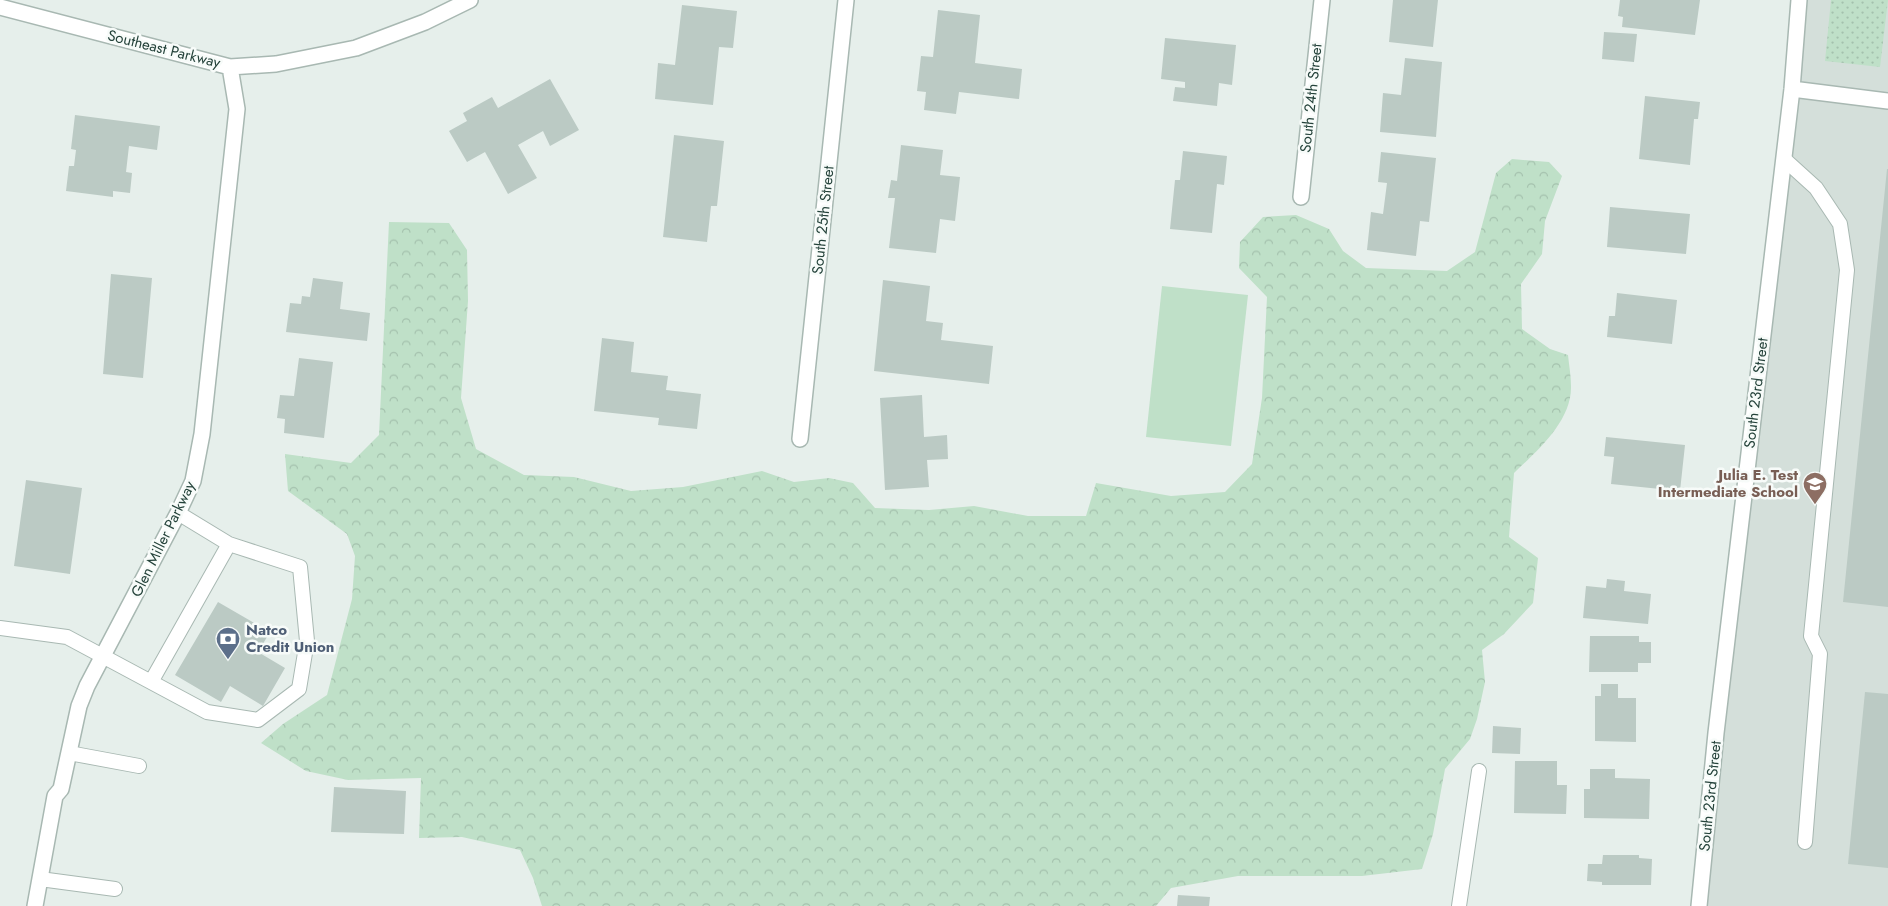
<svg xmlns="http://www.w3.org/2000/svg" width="1888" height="906" viewBox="0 0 1888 906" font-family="Jost,sans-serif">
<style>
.built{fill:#d4dfda}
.green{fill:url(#green-dots)}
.forest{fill:url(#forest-crowns)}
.pitch{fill:#bfe0c8}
.building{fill:#bbcac4}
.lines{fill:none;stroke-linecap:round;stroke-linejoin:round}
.service-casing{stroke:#a8b8b2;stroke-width:16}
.minor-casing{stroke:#a8b8b2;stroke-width:18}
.service{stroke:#fff;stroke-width:14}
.minor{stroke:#fff;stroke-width:15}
.labels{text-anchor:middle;stroke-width:5;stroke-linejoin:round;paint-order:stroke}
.street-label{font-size:15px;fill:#24423a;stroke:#f7fbf9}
.education-label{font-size:15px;font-weight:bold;fill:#785e54;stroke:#f7fbf9;text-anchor:end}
.service-label{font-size:15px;font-weight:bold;fill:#4e5e75;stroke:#f7fbf9;text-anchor:start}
</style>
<defs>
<pattern id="green-dots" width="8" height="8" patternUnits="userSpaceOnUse" patternTransform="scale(1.25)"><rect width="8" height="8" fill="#bfe0c8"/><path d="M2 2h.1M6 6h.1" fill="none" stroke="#a4c1ad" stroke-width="1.8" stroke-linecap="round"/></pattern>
<pattern id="forest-crowns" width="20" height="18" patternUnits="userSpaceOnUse" patternTransform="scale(1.25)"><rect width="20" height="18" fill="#bfe0c8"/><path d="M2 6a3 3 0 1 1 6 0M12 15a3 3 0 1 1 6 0" fill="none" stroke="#a4c1ad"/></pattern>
</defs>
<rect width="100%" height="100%" fill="#e6efeb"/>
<path class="built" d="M1799 0H1888V906H1699Z"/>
<path class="green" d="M1831 0H1888L1880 67 1825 61Z"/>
<path class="forest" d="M1512 159 1549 162 1562 176 1545 221 1542 254 1521 284 1522 329 1550 349 1568 355C1569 365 1571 376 1571 386 1572 421 1537 451 1514 473L1509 537 1538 558 1533 603 1504 634 1482 650 1485 682 1477 719 1470 739 1445 769 1433 834 1422 869 1362 876H1238L1171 888 1156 906H542L533 878 520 850 462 837 419 838 421 778 348 780 306 771 261 743 283 724 327 695 352 599 355 556 347 534 288 491 285 454 351 463 379 435 389 222 449 223 467 250 468 301 461 398 476 449 524 475 574 477 631 491 683 487 762 471 794 482 829 478 853 483 875 508 929 510 974 506 1028 516H1086L1096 483 1171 496 1225 492 1252 464 1262 398 1267 297 1239 268 1240 242 1263 217 1296 215 1329 229 1343 251 1366 268 1447 271 1475 252 1496 173Z"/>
<path class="pitch" d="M1162 286 1248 295 1231 446 1146 437Z"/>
<path class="building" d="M1393 0H1438L1433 47 1389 42Z
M1620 0H1700L1695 35 1622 27 1623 17 1618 16Z
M682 5 737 11 733 48 719 47 713 105 655 99 658 63 675 65Z
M938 10 980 15 975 63 1022 69 1019 99 959 92 956 114 924 110 926 92 917 91 921 56 933 57Z
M1604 32 1637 34 1634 62 1602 59Z
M1165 38 1236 45 1232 85 1219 83 1217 106 1173 101 1175 87 1185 88V82L1161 79Z
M1405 58 1442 62 1436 137 1380 132 1383 93 1401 95Z
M550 79 579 130 550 146 543 131 518 145 537 178 508 194 485 152 467 162 449 131 467 121 463 113 492 97 498 108Z
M1645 96 1700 102 1698 119H1694L1690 165 1639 159Z
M75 115 160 126 157 150 129 146 126 172 132 173 130 193 113 191V197L66 191 69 166H74L76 150 71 149Z
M674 135 724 141 717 206H711L707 242 663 237Z
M901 145 943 150 940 175 960 177 955 221 940 219 936 253 889 248 895 198H888L891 180 897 181Z
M1183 151 1227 156 1224 185 1217 184 1212 233 1170 229 1175 180H1180Z
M1381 152 1436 158 1429 222 1420 221 1416 256 1367 250 1371 212 1383 214 1387 183 1378 182Z
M1887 169H1888V607L1843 602Z
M1610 207 1690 214 1686 254 1607 247Z
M111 274 152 278 143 378 103 374Z
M313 278 343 282 340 309 370 313 367 341 286 332 290 303 301 304 302 296 310 297Z
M883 280 930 286 926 321 943 323 941 340 993 346 989 384 874 371Z
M1617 293 1677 300 1672 344 1607 337 1609 316H1615Z
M602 338 634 342 631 372 668 376 666 390 701 394 697 429 658 425 659 418 594 411Z
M299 358 333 362 324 438 284 433 285 419 277 418 280 395 294 396Z
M922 395 924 437 947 435 948 459 927 460 929 487 885 490 880 398Z
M1606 437 1685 445 1680 491 1611 484 1614 457 1604 456Z
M26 480 82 488 70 574 14 566Z
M1607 579 1625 581 1624 591 1651 594 1648 624 1583 618 1586 586 1606 588Z
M218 602 270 632 258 652 285 668 263 706 230 686 221 702 175 675Z
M1590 636H1639V642H1651V663H1638V672H1589Z
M1601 684H1618V698H1636V742L1595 741V696H1601Z
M1865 692 1888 694V868L1848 864Z
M1493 726 1521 728 1520 754 1492 753Z
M1515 761H1557V785H1567L1566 814 1514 813Z
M1590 769H1615V778L1650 779 1649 819 1584 818V789H1590Z
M334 787 406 791 404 834 331 832Z
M1603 855H1639V858L1652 859 1651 885H1602V882L1587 881 1588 864H1602Z
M1178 895 1210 897 1209 906H1177Z"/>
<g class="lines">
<defs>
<path id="service" d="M1784 159 1816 188 1840 224 1847 270 1811 636 1820 654 1805 842
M0 628 67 637 151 682 229 544 178 513
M151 682 207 712 258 720 299 689 307 641 300 567 229 544
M69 753 139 766
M40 879 115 889
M1459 906 1479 771"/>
<path id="minor" d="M0 7 230 67 276 64 356 48 425 22 470 0
M1792 89 1888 101
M1301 197 1322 0
M800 439 846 0
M35 906 55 796 61 789 79 706 87 686 178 513 193 481 202 434 237 109 230 67
M1699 906 1716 733 1792 89 1799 0"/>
</defs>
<use href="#service" class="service-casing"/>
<use href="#minor" class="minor-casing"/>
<use href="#service" class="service"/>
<use href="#minor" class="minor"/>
</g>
<defs>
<symbol id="school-pin" viewBox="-11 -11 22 30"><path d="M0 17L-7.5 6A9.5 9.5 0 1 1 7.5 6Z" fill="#8d6e63" stroke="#f7fbf9"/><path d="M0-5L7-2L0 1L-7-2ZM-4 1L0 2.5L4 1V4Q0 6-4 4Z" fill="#fff"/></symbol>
<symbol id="bank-pin" viewBox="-11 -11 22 30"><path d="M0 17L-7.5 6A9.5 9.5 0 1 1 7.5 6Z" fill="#5c6f8a" stroke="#f7fbf9"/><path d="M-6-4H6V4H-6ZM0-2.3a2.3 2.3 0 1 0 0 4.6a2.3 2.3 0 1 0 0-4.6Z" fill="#fff"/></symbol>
</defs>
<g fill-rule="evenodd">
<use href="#school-pin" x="1801" y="470" width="28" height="38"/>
<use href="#bank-pin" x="214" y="625" width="28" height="38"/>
</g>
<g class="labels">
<g class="street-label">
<text transform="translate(164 49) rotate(14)" y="5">Southeast Parkway</text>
<text transform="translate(1311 98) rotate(-84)" y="5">South 24th Street</text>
<text transform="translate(823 220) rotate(-84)" y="5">South 25th Street</text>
<text transform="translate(1756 393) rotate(-83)" y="5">South 23rd Street</text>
<text transform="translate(163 539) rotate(-64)" y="5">Glen Miller Parkway</text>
<text transform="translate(1710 796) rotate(-84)" y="5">South 23rd Street</text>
</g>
<g class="education-label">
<text x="1798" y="480">Julia E. Test<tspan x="1798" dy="17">Intermediate School</tspan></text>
</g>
<g class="service-label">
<text x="246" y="635">Natco<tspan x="246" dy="17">Credit Union</tspan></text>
</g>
</g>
</svg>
